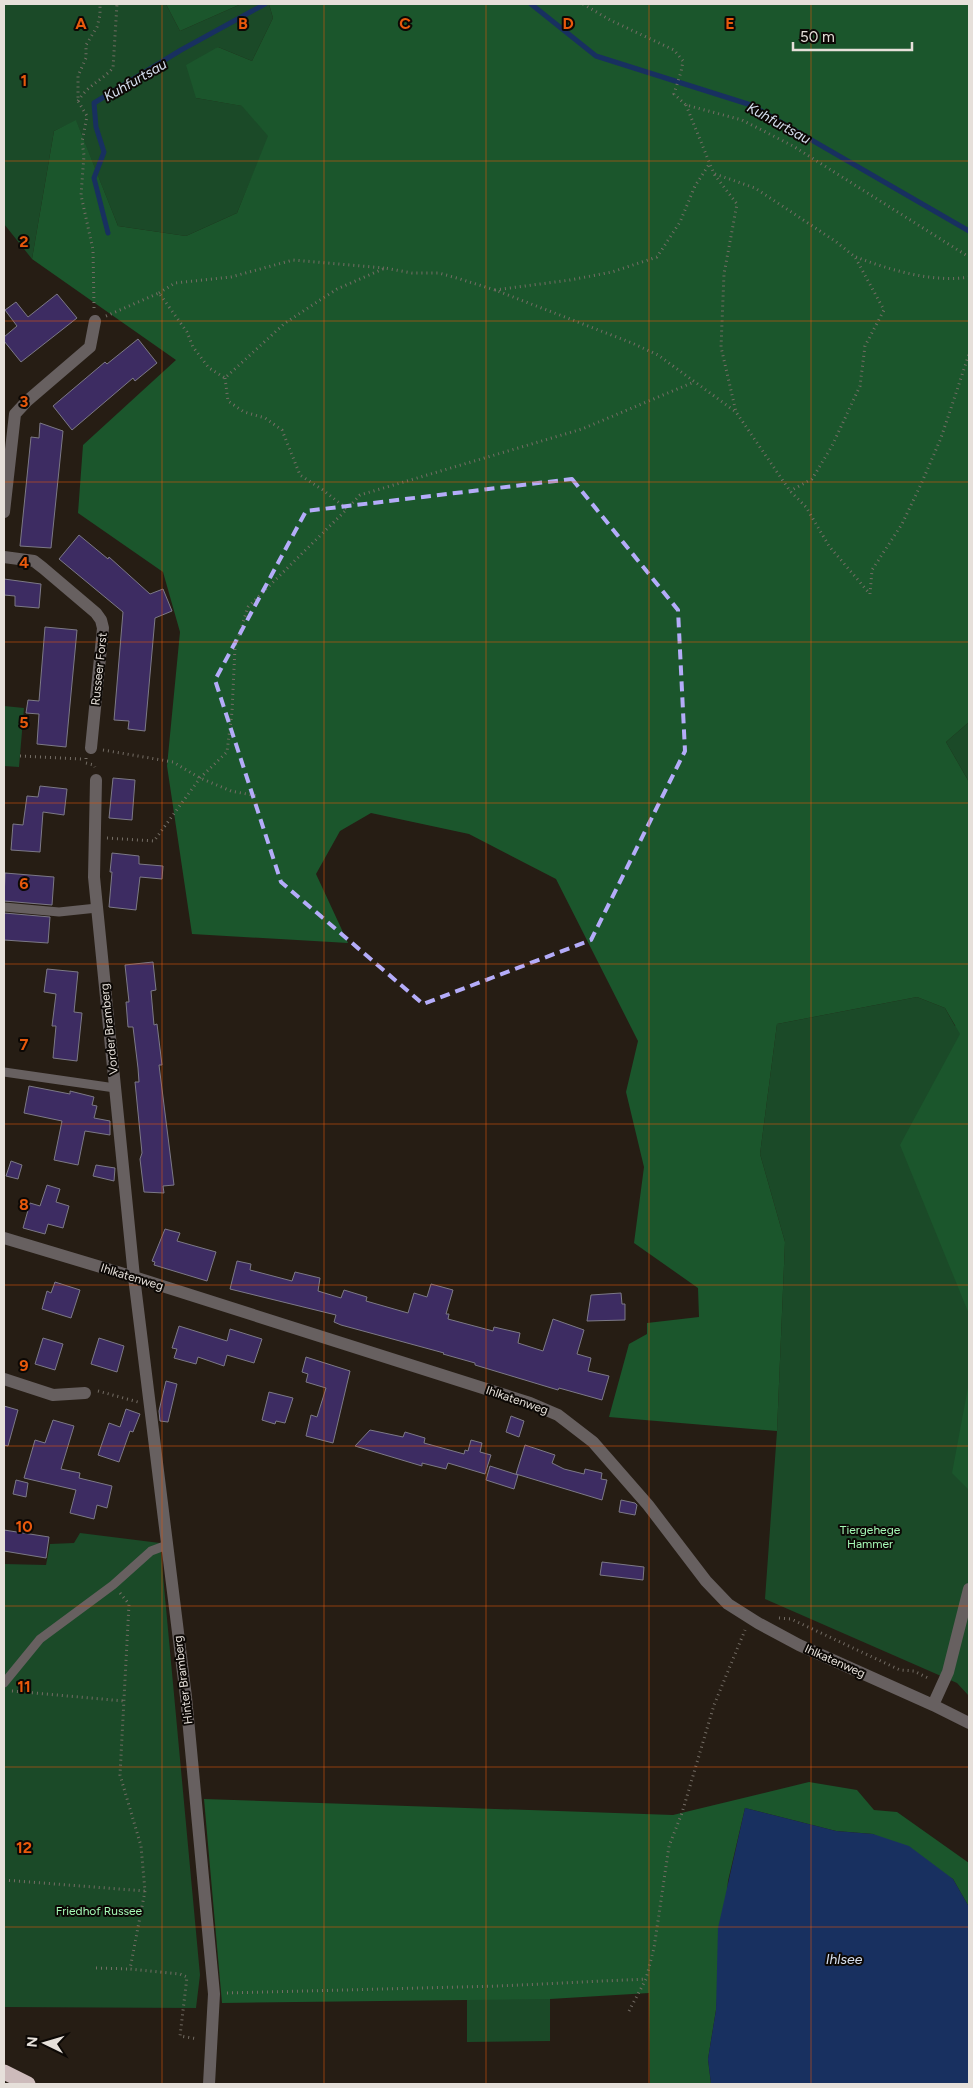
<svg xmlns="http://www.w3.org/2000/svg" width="973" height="2088" viewBox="0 0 973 2088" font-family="Figtree,sans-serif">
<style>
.green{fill:#1b4a28}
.forest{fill:#1b562c}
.water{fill:#183060}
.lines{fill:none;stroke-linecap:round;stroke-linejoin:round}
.stream{stroke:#183060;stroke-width:5}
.building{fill:#3d2c62;stroke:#7c7986}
.path{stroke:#746d65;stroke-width:3;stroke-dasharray:1 4;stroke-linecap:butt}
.service{stroke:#676060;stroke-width:9}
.minor{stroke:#676060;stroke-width:12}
.motorway{stroke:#cdbbbb;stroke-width:15}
.marked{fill:none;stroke:#b4acf9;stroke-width:4;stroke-dasharray:10 6;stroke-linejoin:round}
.grid{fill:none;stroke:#e8590c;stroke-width:1;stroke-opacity:0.55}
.labels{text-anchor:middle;stroke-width:4;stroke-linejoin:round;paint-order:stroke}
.street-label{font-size:12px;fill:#e6e0da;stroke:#0c0805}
.park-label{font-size:12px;fill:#a5f9b6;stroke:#0c0805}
.water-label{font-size:14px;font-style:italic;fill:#d7e0f0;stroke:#0c0805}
.grid-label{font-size:16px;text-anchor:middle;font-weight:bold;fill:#e8590c;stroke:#0c0805;stroke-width:4;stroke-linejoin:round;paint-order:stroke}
</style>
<rect width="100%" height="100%" fill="#261d14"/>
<path class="green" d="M11 4H166L180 31 241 4H269L273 18 252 61 218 47 196 98 243 106 269 136 237 213 186 236 118 226 76 121 54 131 32 259 4 224V5Z
M4 706 24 708 19 767 4 766Z
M969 722V782L946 742Z
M917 997 945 1008 955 1026H969V1696L957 1683 765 1599 777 1431 785 1242 760 1154 777 1024Z
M80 1533 160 1543 200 1975 196 2008 4 2007V1564L46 1565 50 1544 74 1543Z
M467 1999H550V2041L467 2042Z"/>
<path class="forest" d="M166 4H241L180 31Z
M269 4H969V722L946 742 969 782V1314L900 1145 960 1034 945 1008 917 997 777 1024 760 1154 785 1242 777 1431 609 1417 629 1344 647 1334V1323L699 1317 698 1288 634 1243 644 1167 626 1092 638 1041 556 879 469 834 371 813 340 831 316 874 348 943 192 934 167 766 180 632 163 572 78 513 83 445 176 360 32 259 54 131 76 120 118 226 186 236 237 213 268 136 242 106 196 98 186 65 218 47 252 61 273 18Z
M969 1382V1490L952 1473Z
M809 1782 857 1790 874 1810 897 1812 969 1863V1907L953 1879 873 1834 836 1831 745 1808 728 1881 716 2010 708 2059 711 2084H650L649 1993 550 1999 222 2003 204 1799 673 1815Z"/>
<path class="water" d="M745 1808 836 1831 873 1834 909 1846 953 1879 969 1907V2084H711L708 2059 716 2010 718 1928Z"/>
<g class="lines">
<path class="stream" d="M531 4 596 56 751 105 969 231
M108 233 94 178 104 152 96 127 94 103 181 50 265 4"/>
</g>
<path class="building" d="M57 294 77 318 21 362 4 341V337L17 326 5 310 16 302 28 317Z
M138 339 157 363 135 381 133 378 72 430 53 406 105 362 107 364Z
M40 423 63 431 51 548 20 546 31 437 39 438Z
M79 535 108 559 109 557 150 594 163 589 172 611 155 618 145 731 128 729 129 721 114 720 123 612 59 559Z
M4 579 41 584 39 608 15 606V596L4 595Z
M45 627 77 630 66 747 37 744 39 714 26 713 28 700 39 701Z
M113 778 135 780 132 820 109 818Z
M40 786 67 789 64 815 43 812 40 852 11 850 13 824 23 825 27 796 38 797Z
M112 853 139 856V864L163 866 162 879 140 877 136 910 109 907 112 872H110Z
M5 873 54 877 52 905 4 901Z
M4 913 50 917 48 943 4 940Z
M153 962 156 990 151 991 154 1025 157 1024 162 1065H159L174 1185 163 1186 164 1193 144 1192 140 1159 142 1153 135 1082H139L138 1068 133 1027H128L126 1002H129L125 965Z
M47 969 78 972 74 1012 82 1013 77 1061 53 1058 56 1026H52L56 994 44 992Z
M29 1086 70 1094V1091L94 1097 92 1105 97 1106 94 1118 110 1121V1135L85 1131 78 1165 54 1160 62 1121 24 1113Z
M11 1161 22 1165 18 1179 6 1176Z
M96 1165 115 1168 114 1181 93 1176Z
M47 1185 60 1189 56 1202 69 1206 63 1228 48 1224 45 1234 23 1228 30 1203 40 1206Z
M165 1229 180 1233 177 1241 216 1252 207 1281 154 1265 155 1262 152 1261Z
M237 1261 251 1264 250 1270 292 1281 295 1272 320 1278 318 1291 341 1298 344 1290 367 1297 366 1301 408 1313 414 1293 427 1297 431 1284 453 1290 446 1314H449L448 1319 493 1331 494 1327 520 1333 518 1343 543 1351 553 1319 584 1330 577 1354 591 1358 588 1371 609 1376 602 1400 559 1388 558 1390 475 1365V1363L443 1354 444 1353 341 1325 334 1322 336 1315 230 1289Z
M55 1282 80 1290 71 1318 42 1309 47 1291 51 1293Z
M621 1293 622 1304H625V1320L587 1321 591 1295Z
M179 1326 227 1341 230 1329 262 1339 254 1363 227 1355 224 1366 198 1357 196 1364 174 1358 177 1349 172 1348Z
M43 1338 63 1344 55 1370 35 1364Z
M99 1338 124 1346 117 1372 91 1364Z
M306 1357 350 1371 333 1443 306 1436 311 1415 317 1417 326 1388 306 1382 308 1374 302 1372Z
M166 1381 177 1384 168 1422 160 1421 159 1411Z
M269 1392 293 1398 285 1423 276 1421 275 1424 262 1420Z
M4 1406 18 1410 8 1446 4 1445Z
M126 1409 140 1414 133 1432 130 1431 119 1462 98 1455 109 1423 120 1427Z
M511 1416 524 1421 519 1437 506 1432Z
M53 1420 74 1426 61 1469 80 1473 79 1478 112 1486 107 1508 97 1505 94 1519 70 1513 76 1490 24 1478 35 1440 45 1443Z
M370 1430 403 1437 405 1432 425 1438 424 1443 464 1454 465 1450 468 1451 471 1440 482 1443 480 1452 491 1455 485 1474 448 1463 446 1469 422 1463V1466L355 1446Z
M525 1445 555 1455 552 1463 564 1469 584 1474 585 1469 602 1473 601 1479 607 1480 602 1500 516 1474Z
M490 1466 518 1475 514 1489 486 1480Z
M16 1480 28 1483 26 1497 13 1494Z
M621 1500 635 1503 637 1505 635 1515 619 1512Z
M4 1530 49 1537 46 1558 4 1551Z
M602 1562 644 1567 643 1580 600 1575Z"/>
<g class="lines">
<path class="path" d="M583 4 610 20 674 50 683 61 681 72 674 94 686 105 742 120 793 146 969 257
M78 101C89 84 100 82 113 68L117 4
M686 105 714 174 737 204 724 274 721 347 736 412 790 491 806 507 829 546 870 594
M715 174 755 188 835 241 855 257 884 310 865 346 860 386 832 446 812 479 790 491
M856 257C890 270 933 283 969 277
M495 290 570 280 612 272 657 257 680 222 695 186 710 163
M159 293 175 283 231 277 293 260 384 268
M94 308 93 250 81 195 84 155 82 142 87 116 78 101V76L86 58V45L97 27 100 15V4
M106 316 159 293 187 332 193 347 209 368 225 378 285 323 337 289 385 268 412 273H439L460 279 495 290 632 343 658 355 736 412
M225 378 228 401 244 412 265 418 282 430 300 475 323 490 347 509 360 495 582 429 694 382
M870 594 872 570 902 524 922 482 941 438 969 354
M103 750 173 762 200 778 231 791 257 796
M20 756 82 759
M86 758V763L94 765 95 767
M107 838 154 841 200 778 227 752 232 712 235 647 248 607 347 509
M98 1391 138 1402
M779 1618 791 1619 900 1670 914 1671 930 1679
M12 1691 124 1701
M4 1880 145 1891 141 1846 120 1775 129 1604 120 1593
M145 1891 130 1969 180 1974 187 1977 180 2036 198 2039
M96 1968 130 1969
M227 1993 499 1986 646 1979
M629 2011 646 1979 654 1948 669 1846 682 1813 714 1705 745 1630"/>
<path class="service" d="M4 907 59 912 97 908
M4 1072 115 1088
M4 1683 40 1639 113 1585 151 1551 167 1545"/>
<path class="minor" d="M4 512 15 414 27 401 90 347 95 321
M4 557 34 561 43 568 96 613 101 620 103 628 91 748
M96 780 94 877 134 1277 186 1697 214 1994 209 2084
M4 1238 134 1277 530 1403 558 1415 593 1442 648 1505 706 1581 728 1604 758 1623 799 1645 933 1705 969 1723
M4 1379 53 1395 85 1393
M933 1705 948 1672 969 1589"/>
<path class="motorway" d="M4 2072 28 2084"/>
</g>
<path class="marked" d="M572 479 678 610 685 751 591 940 423 1004 281 882 215 680 306 511Z"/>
<path class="grid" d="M162 4V2084M324 4V2084M486 4V2084M649 4V2084M811 4V2084M4 161H969M4 321H969M4 482H969M4 642H969M4 803H969M4 964H969M4 1124H969M4 1285H969M4 1446H969M4 1606H969M4 1767H969M4 1927H969"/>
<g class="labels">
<g class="street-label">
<text transform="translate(99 669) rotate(-84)" y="4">Russeer Forst</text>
<text transform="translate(109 1029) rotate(-96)" y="4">Vorder Bramberg</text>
<text transform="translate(132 1277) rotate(17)" y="4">Ihlkatenweg</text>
<text transform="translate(517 1400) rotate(19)" y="4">Ihlkatenweg</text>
<text transform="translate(835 1661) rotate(24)" y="4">Ihlkatenweg</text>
<text transform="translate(183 1680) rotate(-97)" y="4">Hinter Bramberg</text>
</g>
<g class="park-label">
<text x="870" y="1534">Tiergehege<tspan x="870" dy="14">Hammer</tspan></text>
<text x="99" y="1915">Friedhof Russee</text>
</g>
<g class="water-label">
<text transform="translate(135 80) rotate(-30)" y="5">Kuhfurtsau</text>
<text transform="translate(779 123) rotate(29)" y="5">Kuhfurtsau</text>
<text x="844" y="1964">Ihlsee</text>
</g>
</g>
<g class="grid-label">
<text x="81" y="29">A</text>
<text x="243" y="29">B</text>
<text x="405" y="29">C</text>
<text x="568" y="29">D</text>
<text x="730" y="29">E</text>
<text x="24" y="86">1</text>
<text x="24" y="247">2</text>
<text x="24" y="407">3</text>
<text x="24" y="568">4</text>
<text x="24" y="728">5</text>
<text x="24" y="889">6</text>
<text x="24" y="1050">7</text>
<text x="24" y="1210">8</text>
<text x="24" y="1371">9</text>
<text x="24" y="1532">10</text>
<text x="24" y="1692">11</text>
<text x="24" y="1853">12</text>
</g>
<rect width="973" height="2088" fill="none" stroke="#e6e0da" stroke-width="10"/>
<g transform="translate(45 2043) rotate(275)" stroke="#0c0805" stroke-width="4" paint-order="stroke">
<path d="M0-4L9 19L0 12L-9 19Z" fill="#e6e0da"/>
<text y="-8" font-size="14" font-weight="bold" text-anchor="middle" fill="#e6e0da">N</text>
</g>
<path d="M793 42v8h119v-8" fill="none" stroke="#e6e0da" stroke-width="2.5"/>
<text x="800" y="42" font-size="15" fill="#e6e0da" stroke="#0c0805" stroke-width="4" paint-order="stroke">50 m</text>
</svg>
